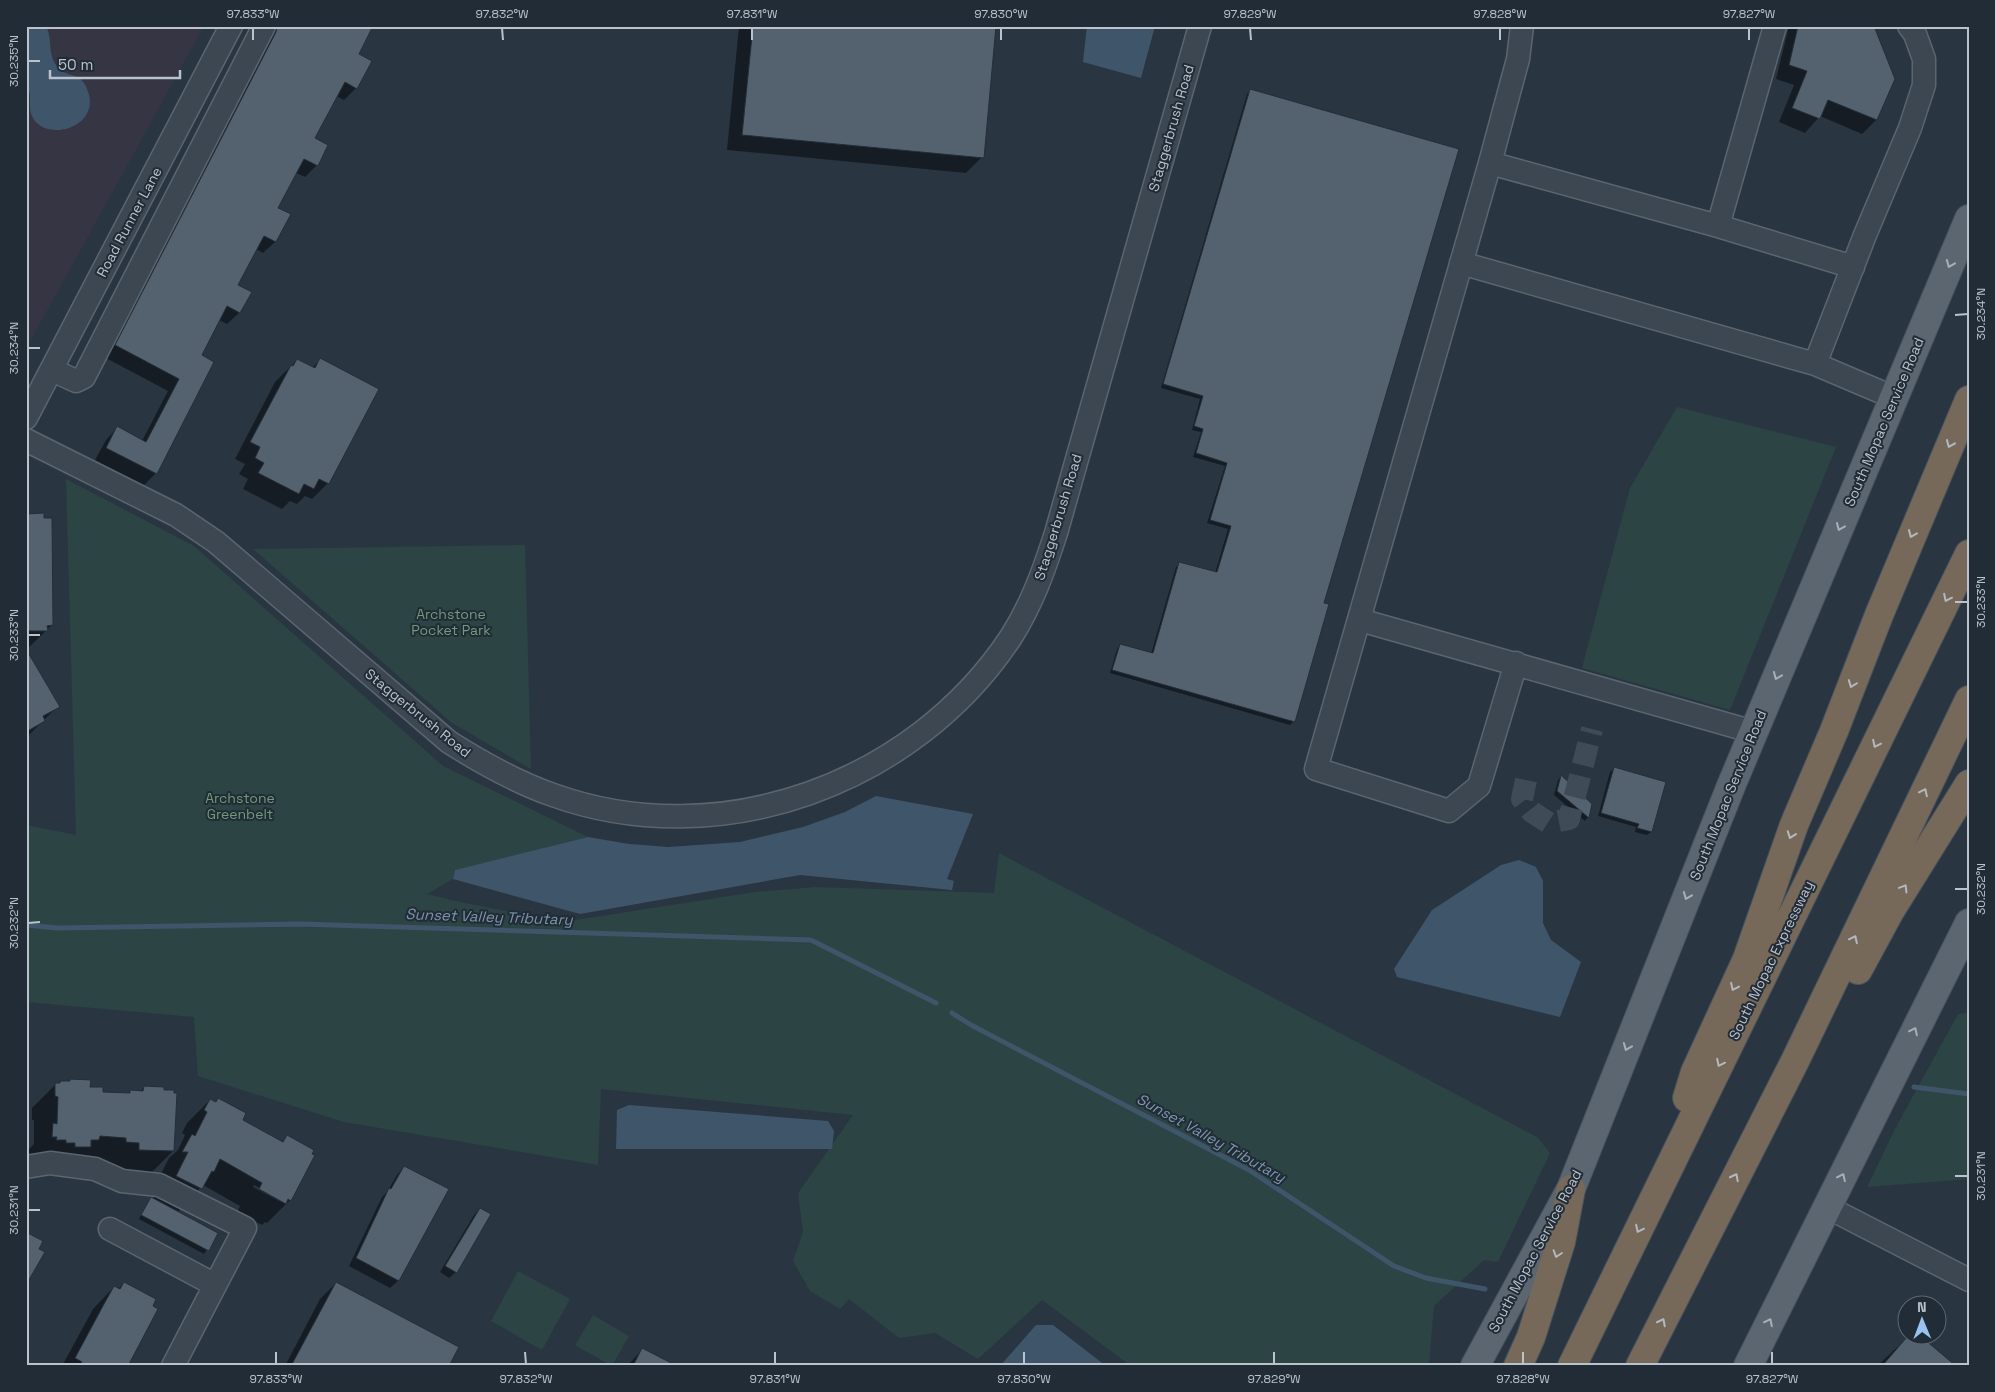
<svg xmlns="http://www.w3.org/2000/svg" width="1995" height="1392" viewBox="0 0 1995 1392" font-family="'Space Grotesk',sans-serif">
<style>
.medical{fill:#353543}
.green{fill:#2c4444}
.water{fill:#3f556a}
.shadow{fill:#0007;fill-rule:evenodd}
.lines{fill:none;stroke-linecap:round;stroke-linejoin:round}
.stream{stroke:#3f556a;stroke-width:5}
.building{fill:#54616f;stroke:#232e39}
.minor-tunnel{stroke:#3f4b57;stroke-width:22;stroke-dasharray:22 11;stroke-linecap:butt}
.minor-casing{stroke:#5b656f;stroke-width:25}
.major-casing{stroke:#49535e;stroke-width:30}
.highway-casing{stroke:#47525c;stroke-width:30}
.minor{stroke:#3d4752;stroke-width:22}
.major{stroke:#5b6671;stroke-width:28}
.highway{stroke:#77695a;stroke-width:28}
.oneway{stroke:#a7b0ba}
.oneway2{stroke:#b3b9c1}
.ticks{fill:none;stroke:#bac2cc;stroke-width:2}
.labels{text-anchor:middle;stroke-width:4;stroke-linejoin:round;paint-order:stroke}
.street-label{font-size:14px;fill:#bac2cc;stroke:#212c37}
.park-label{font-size:14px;fill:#729b78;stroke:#212c37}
.water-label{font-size:15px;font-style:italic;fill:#7c95ac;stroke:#212c37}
.neatline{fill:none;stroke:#bac2cc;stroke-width:2}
.ticks-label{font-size:12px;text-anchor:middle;fill:#bac2cc}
</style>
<rect width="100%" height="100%" fill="#293642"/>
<path class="medical" d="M26 26H204L26 349Z"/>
<path class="green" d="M1677 407 1836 447 1730 710 1582 668 1630 488Z
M66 479 194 546 443 766 588 837 455 870 453 879 427 894 455 901 563 922 755 892 816 887 994 893 999 853 1537 1137 1550 1153 1498 1262 1484 1260 1434 1306 1429 1366H1131L1042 1300 978 1359 935 1333 899 1338 849 1299 840 1309 810 1291 793 1261 803 1232 798 1193 853 1115 601 1089 598 1165 344 1122 198 1076 194 1017 26 1002V825L76 835Z
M525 545 531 769 452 723 253 549Z
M1969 1013V1179L1867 1187 1896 1127 1958 1014Z
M518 1271 570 1299 542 1350 491 1321Z
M593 1315 629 1336 612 1366 575 1345Z"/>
<path class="water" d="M26 26H46C53 39 47 54 57 66 67 80 83 69 89 95 97 128 47 142 33 118 29 111 30 103 30 95 29 90 27 85 26 80 25 63 26 44 26 26Z
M1087 26H1155L1141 78 1083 62Z
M876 796 973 814 947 879 954 881 952 890 800 875 580 914 453 879 455 870 588 837 629 844 669 847 740 842 803 827 845 812Z
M1519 860 1536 867 1543 881V923L1551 940 1581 962 1560 1017 1397 977 1394 969 1432 910 1501 865Z
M629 1105 828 1121 834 1131 832 1149H616L617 1110Z
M1036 1325H1053L1106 1366H1000Z"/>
<path class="shadow" d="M271 26H372L357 54 356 88 344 100 336 96 314 139 327 146 316 166 305 177 296 173 277 208 275 242 263 253 256 249 237 285 239 313 227 324 219 320 200 356 212 363 156 473 144 485 95 460 106 440 117 428 142 441 168 391 104 357Z
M739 26H995L982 157 966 173 727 150Z
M1789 26H1872L1893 78 1876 120 1862 134 1820 116 1805 133 1779 122 1794 85 1776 79Z
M1251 90 1323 604 1294 721 1290 725 1110 673 1117 649 1120 645 1151 654 1176 567 1180 563 1215 573 1228 529 1207 523 1225 466 1193 457 1201 432 1192 430 1200 399 1161 388 1247 94Z
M297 360 312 368 320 360 377 390 328 483 312 499 305 496 297 504 290 501 282 509 243 489 248 479 239 474 245 464 235 459 275 382Z
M26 515 52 625 26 650Z
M26 669 58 706 26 738Z
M1614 769 1651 832 1647 835 1635 832 1636 827 1598 816 1610 772Z
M1561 776 1591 804 1588 817 1585 821 1554 795 1558 780Z
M60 1082 89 1088 102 1093 128 1094 130 1092H140L144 1087 173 1151 149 1175 29 1160V1149L34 1144V1120H32V1108L56 1084Z
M210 1100 242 1121 281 1143 287 1137 313 1155 290 1200 267 1223 265 1222 262 1225 237 1212 240 1206 203 1185 177 1213 217 1234 204 1254 139 1219 148 1202 153 1200 166 1174H161L169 1158 178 1150 185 1135 182 1133 187 1123ZM254 1185 281 1200V1202L253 1187Z
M404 1167 447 1190 398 1281 390 1288 349 1266 382 1197 387 1192 397 1175Z
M480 1209 456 1272 449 1278 440 1272 474 1215Z
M124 1283 127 1366H62L93 1309 114 1287 118 1289Z
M336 1283 447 1366H285L320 1299Z
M1907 1338 1945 1366H1877Z
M642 1350 672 1366H627Z"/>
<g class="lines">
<path class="stream" d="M26 925 57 928 300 924 811 940 936 1003
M952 1013 971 1025 1249 1170 1394 1266 1426 1278 1485 1289
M1914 1087 1969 1094"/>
</g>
<path class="building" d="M277 26H373L359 54 372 61 357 89 345 82 315 138 328 145 318 166 304 159 278 208 291 214 276 242 264 236 238 285 252 292 240 313 227 306 202 355 214 362 157 474 106 448 117 426 146 442 179 379 115 345 276 32Z
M753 26H996L984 158 742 135Z
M1798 26H1874L1895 79 1877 120 1828 100 1820 119 1792 108 1807 71 1789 65Z
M1250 89 1459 149 1324 603 1329 604 1295 722 1112 670 1120 644 1153 653 1179 562 1217 572 1231 526 1210 520 1227 463 1196 453 1203 429 1194 426 1203 396 1163 384Z
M320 358 379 389 329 484 319 479 314 489 304 484 299 494 258 473 264 463 255 458 260 447 250 442 291 365 293 366 297 359 315 368Z
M44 513V518H52L53 625 47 626 48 631H26V514Z
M26 649 60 707 43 716 45 721 26 732Z
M1614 767 1666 782 1652 832 1637 828 1639 824 1601 813Z
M1561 775 1592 804 1589 818 1557 791Z
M70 1079 91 1080 90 1087H103V1092L130 1093V1090L143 1091 144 1086 164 1087V1090H174V1093H177L174 1151 139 1150V1143L126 1142V1138L100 1136 99 1140H91V1147H75V1143H66V1140H56L57 1137H52L53 1123 57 1124 58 1097 55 1096V1083H60V1081H70Z
M218 1098 246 1113 243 1120 283 1142 287 1135 314 1150 312 1154 315 1155 291 1201 288 1199 286 1204 259 1189 262 1183 220 1159 214 1172 212 1171 202 1189 176 1176 188 1152H182L192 1134 195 1136 207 1112 204 1110 210 1099 216 1102Z
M404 1166 449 1189 399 1281 356 1258 389 1188 391 1189Z
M151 1197 218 1233 209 1251 141 1215Z
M480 1208 491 1214 457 1273 445 1266Z
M26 1232 43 1241 39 1249 45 1252 26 1285Z
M124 1282 156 1299 153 1306 158 1309 128 1366H79L82 1362 75 1358 104 1304 114 1286 120 1289Z
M336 1282 459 1347 449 1366H291Z
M1918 1334 1956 1366H1882L1907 1337 1912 1341Z
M642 1348 677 1366H633Z"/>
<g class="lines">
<path class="minor-tunnel" d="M1526 780 1522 799 1532 812 1549 823 1569 819 1592 729"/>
<defs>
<path id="minor" d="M1490 163 1718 226 1853 267
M1718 226 1775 26
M1461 263 1815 364
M52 370 76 381 84 377 264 26
M1895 398 1815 364 1865 235 1910 128 1924 85V59L1915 34 1909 26
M26 418 231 26
M26 440 176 515 216 542 449 742C482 763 516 782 553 795 720 855 914 784 1011 637 1032 604 1044 570 1056 533L1200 26
M1360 620 1754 732
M1516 663 1479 786 1449 811 1316 769 1490 163 1518 59 1522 26
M26 1167 50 1163 95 1169 122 1181 159 1185 245 1228 173 1366
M1827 1207 1969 1280
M110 1229 215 1285"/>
<path id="major" d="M1475 1366 1571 1189 1731 786 1969 219
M1748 1366 1969 923"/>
<path id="highway" d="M1858 970 1890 911 1969 784
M1687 1098 1695 1072 1747 959 1794 825 1834 731 1879 615 1969 400
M1518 1366 1531 1337 1561 1242 1571 1189
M1572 1366 1969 554
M1640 1366 1795 1061 1969 700"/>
</defs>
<use href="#minor" class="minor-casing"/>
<use href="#major" class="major-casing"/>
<use href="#highway" class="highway-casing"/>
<use href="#minor" class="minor"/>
<use href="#major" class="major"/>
<use href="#highway" class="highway"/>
</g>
<defs><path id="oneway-chevron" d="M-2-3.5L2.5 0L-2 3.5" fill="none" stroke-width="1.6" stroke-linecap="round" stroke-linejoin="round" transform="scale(1.25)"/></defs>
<g class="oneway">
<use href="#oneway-chevron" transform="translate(1950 264) rotate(112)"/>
<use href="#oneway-chevron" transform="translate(1840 527) rotate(113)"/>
<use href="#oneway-chevron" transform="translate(1777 676) rotate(113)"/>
<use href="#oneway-chevron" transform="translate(1687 896) rotate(112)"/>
<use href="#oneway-chevron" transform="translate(1914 1031) rotate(-64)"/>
<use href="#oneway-chevron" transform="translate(1627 1047) rotate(112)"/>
<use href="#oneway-chevron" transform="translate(1842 1177) rotate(-64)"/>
<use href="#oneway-chevron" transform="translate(1769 1322) rotate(-64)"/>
</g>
<g class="oneway2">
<use href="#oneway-chevron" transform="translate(1950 444) rotate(113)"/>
<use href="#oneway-chevron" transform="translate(1912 534) rotate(113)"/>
<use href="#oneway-chevron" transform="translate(1947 598) rotate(116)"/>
<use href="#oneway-chevron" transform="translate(1852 684) rotate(111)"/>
<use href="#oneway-chevron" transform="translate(1876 744) rotate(116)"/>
<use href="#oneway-chevron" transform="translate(1924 792) rotate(-64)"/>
<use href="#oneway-chevron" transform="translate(1791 835) rotate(110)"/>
<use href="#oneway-chevron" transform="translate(1904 888) rotate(-59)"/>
<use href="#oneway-chevron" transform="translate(1854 939) rotate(-64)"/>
<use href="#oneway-chevron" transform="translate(1734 987) rotate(115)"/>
<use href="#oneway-chevron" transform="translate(1720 1063) rotate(116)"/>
<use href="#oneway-chevron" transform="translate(1735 1177) rotate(-63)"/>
<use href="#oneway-chevron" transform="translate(1639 1229) rotate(116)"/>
<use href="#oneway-chevron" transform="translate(1557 1254) rotate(108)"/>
<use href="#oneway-chevron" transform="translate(1662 1322) rotate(-63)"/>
</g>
<path class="ticks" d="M253 28V40M502 28 503 40M752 28V40M1001 28V40M1250 28 1251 40M1500 28V40M1749 28V40M28 61H40M1955 315 1968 314M28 348H40M1955 602H1968M28 635H40M1955 889H1968M28 923 40 922M1955 1176H1968M28 1210H40M276 1352V1364M525 1352 526 1364M775 1352V1364M1024 1352V1364M1274 1352V1364M1523 1352V1364M1772 1352V1364"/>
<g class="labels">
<g class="street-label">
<text transform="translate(1171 128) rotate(-74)" y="5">Staggerbrush Road</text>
<text transform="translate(129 222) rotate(-62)" y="5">Road Runner Lane</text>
<text transform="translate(1884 422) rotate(-67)" y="5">South Mopac Service Road</text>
<text transform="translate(1058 517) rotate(-73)" y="5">Staggerbrush Road</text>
<text transform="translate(418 713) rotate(39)" y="5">Staggerbrush Road</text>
<text transform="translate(1728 795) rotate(-68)" y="5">South Mopac Service Road</text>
<text transform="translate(1771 960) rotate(-64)" y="5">South Mopac Expressway</text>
<text transform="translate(1535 1251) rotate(-62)" y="5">South Mopac Service Road</text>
</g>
<g class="park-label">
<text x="451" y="619">Archstone<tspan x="451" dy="16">Pocket Park</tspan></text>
<text x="240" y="803">Archstone<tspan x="240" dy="16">Greenbelt</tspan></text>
</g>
<g class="water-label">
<text transform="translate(489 917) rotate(2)" y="5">Sunset Valley Tributary</text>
<text transform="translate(1211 1138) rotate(29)" y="5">Sunset Valley Tributary</text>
</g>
</g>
<rect width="1995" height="1392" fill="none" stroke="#212c37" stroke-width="55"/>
<g transform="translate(1922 1320) rotate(359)"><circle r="24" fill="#212c37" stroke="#5e6873"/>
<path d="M0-4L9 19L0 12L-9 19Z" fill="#97c3f3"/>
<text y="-8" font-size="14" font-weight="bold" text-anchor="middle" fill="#bac2cc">N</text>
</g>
<path d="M50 70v8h130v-8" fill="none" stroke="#bac2cc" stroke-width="2.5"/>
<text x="58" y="70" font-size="15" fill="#bac2cc" stroke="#212c37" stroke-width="4" paint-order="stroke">50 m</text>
<rect x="28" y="28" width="1940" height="1336" class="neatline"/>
<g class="ticks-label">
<text x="253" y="18">97.833°W</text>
<text x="502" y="18">97.832°W</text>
<text x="752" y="18">97.831°W</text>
<text x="1001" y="18">97.830°W</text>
<text x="1250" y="18">97.829°W</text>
<text x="1500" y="18">97.828°W</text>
<text x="1749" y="18">97.827°W</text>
<text transform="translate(14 61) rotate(-90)" y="4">30.235°N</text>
<text transform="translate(1981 314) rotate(-90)" y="4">30.234°N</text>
<text transform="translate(14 348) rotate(-90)" y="4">30.234°N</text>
<text transform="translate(1981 602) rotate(-90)" y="4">30.233°N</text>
<text transform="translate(14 635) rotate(-90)" y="4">30.233°N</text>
<text transform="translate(1981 889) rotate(-90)" y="4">30.232°N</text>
<text transform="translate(14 923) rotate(-90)" y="4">30.232°N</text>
<text transform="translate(1981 1176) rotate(-90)" y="4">30.231°N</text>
<text transform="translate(14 1210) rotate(-90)" y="4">30.231°N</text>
<text x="276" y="1383">97.833°W</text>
<text x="526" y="1383">97.832°W</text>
<text x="775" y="1383">97.831°W</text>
<text x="1024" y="1383">97.830°W</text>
<text x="1274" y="1383">97.829°W</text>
<text x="1523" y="1383">97.828°W</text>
<text x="1772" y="1383">97.827°W</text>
</g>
</svg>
